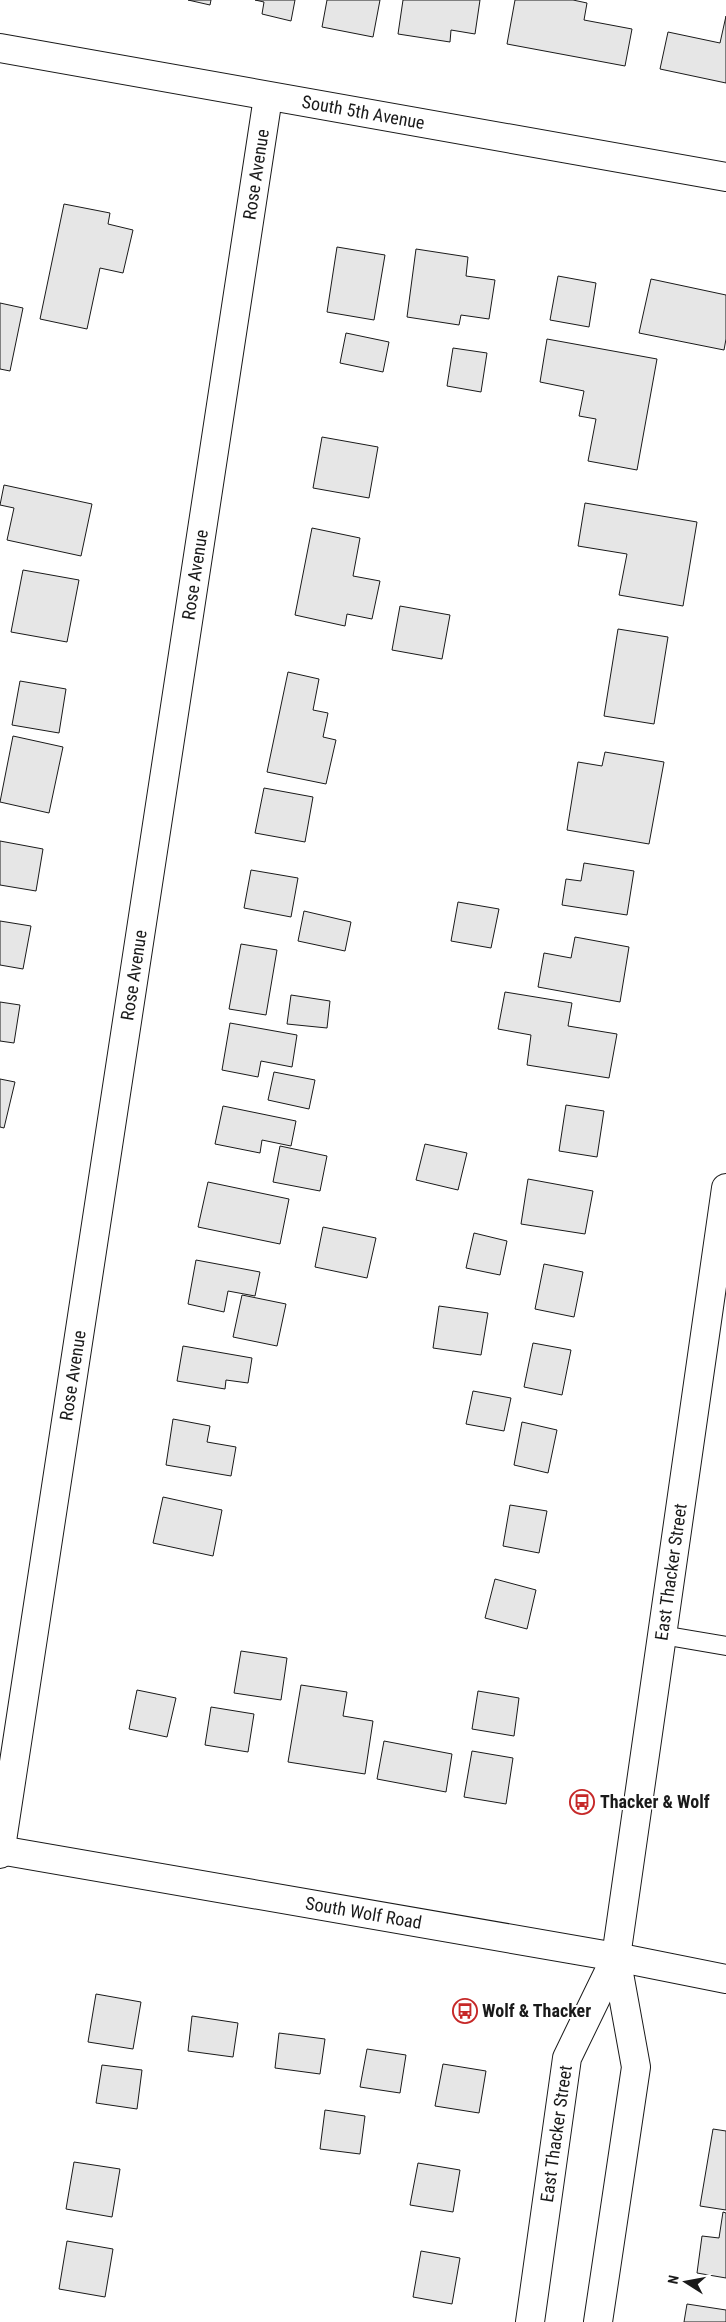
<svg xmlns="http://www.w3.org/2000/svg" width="726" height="2322" viewBox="0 0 726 2322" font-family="'Roboto Condensed',sans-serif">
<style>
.building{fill:#e6e6e6;stroke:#1a1a1a}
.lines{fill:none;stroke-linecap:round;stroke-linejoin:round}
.service-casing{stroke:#1a1a1a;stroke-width:20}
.minor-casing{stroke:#1a1a1a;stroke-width:30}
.tertiary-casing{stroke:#1a1a1a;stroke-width:30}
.secondary-casing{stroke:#1a1a1a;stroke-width:30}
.service{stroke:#fff;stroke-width:18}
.minor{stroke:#fff;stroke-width:28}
.tertiary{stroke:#fff;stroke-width:28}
.secondary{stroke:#fff;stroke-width:28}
.labels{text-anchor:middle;stroke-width:4;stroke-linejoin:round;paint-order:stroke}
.street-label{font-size:18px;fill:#1a1a1a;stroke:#fff}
.poi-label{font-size:18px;font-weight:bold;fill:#1a1a1a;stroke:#fff;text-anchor:start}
</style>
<rect width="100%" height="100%" fill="#fff"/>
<path class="building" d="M188 0H211L210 5Z
M255 0H295L291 21 262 14 264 2Z
M327 0H380L373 37 322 27Z
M403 0H480L475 34 451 30 450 42 398 34Z
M515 0H573L587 3 584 20 632 29 625 66 507 44Z
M726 16V83L660 69 668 32 720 43Z
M64 204 110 213 108 224 133 230 123 273 100 268 87 329 40 319Z
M337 247 385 255 374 320 327 312Z
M416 249 468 257 466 276 495 280 489 319 461 315 459 325 407 317Z
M558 276 596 283 589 327 550 320Z
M651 279 726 295V339L724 350 639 333Z
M0 303 23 308 10 371 0 369Z
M346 333 389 342 383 372 340 363Z
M547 339 657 359 637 470 588 461 596 419 579 416 584 391 540 382Z
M453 348 487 353 481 392 447 386Z
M322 437 378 447 369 498 313 488Z
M4 485 92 504 81 556 7 540 14 508 0 505Z
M585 503 697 522 683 606 619 595 627 554 578 546Z
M312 528 360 538 353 576 380 581 372 619 347 614 345 626 295 615Z
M23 570 79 580 67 642 11 632Z
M400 606 450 615 442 659 392 650Z
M618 629 668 637 654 724 604 716Z
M288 672 319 679 313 710 328 713 323 737 336 740 326 784 267 772Z
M20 681 66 689 59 733 12 725Z
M13 736 63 747 49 813 0 802Z
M605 752 664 762 649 844 567 830 578 762 602 766Z
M264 788 313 797 305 842 255 833Z
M0 841 43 849 36 891 0 885Z
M584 863 634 871 627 915 562 905 566 879 581 881Z
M251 870 298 878 291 917 244 908Z
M458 902 499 909 491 948 451 941Z
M304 911 351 922 345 951 298 941Z
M0 921 31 926 23 969 0 965Z
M575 937 629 947 620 1002 538 987 544 953 571 958Z
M241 944 277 950 266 1015 229 1009Z
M505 992 572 1003 568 1026 617 1034 609 1078 527 1065 531 1035 498 1029Z
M291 995 330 1001 327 1028 287 1024Z
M0 1002 20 1005 14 1043 0 1041Z
M230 1023 297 1035 292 1067 261 1061 258 1077 222 1070Z
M274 1072 315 1080 309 1109 268 1100Z
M0 1079 15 1082 4 1128 0 1127Z
M566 1105 604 1111 597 1157 559 1151Z
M223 1106 296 1121 291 1146 262 1140 260 1153 215 1144Z
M425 1144 467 1153 458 1190 416 1180Z
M280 1146 327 1156 320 1191 273 1182Z
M528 1179 593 1191 585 1234 521 1224Z
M208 1182 289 1199 280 1244 198 1227Z
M323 1227 376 1238 367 1278 315 1267Z
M474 1233 507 1241 500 1275 466 1268Z
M196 1260 260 1272 255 1296 228 1291 224 1312 188 1304Z
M544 1264 583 1272 574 1317 535 1309Z
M242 1295 286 1304 277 1346 233 1337Z
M439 1306 488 1313 481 1355 433 1348Z
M533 1343 571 1350 562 1395 524 1387Z
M183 1346 252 1358 248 1383 226 1380 225 1389 177 1381Z
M473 1391 511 1398 504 1431 466 1424Z
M173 1419 210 1426 207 1442 236 1447 231 1476 166 1465Z
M522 1422 557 1430 548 1473 514 1465Z
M163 1497 222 1510 213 1556 153 1543Z
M510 1505 547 1511 539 1553 503 1546Z
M495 1579 536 1590 527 1629 485 1618Z
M241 1651 287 1658 281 1700 234 1693Z
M301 1685 347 1692 343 1716 373 1721 365 1774 288 1762Z
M137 1690 176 1698 167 1737 129 1729Z
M478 1691 519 1698 514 1736 472 1729Z
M211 1707 254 1714 248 1752 205 1745Z
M384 1741 452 1754 446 1792 377 1779Z
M472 1751 513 1758 506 1804 464 1797Z
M96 1994 141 2002 133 2049 88 2042Z
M192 2016 238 2023 233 2057 188 2051Z
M279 2033 325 2039 320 2074 275 2068Z
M367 2049 406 2055 400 2093 360 2087Z
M443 2064 486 2071 479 2113 435 2106Z
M102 2065 142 2070 137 2109 96 2103Z
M325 2110 365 2116 360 2154 320 2149Z
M713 2129 726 2131V2210L700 2206Z
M74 2162 120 2169 112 2217 66 2209Z
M418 2163 460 2170 453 2212 410 2205Z
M723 2212 726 2213V2278L697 2273 702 2236 719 2238Z
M67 2241 113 2249 105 2297 59 2289Z
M421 2251 460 2258 452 2304 413 2297Z
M687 2304 726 2310V2322H684Z"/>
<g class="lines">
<defs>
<path id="service" d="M662 1635 726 1646"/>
<g id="minor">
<path id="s1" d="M0 48 726 177"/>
<path id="s2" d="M0 1854 268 97"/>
</g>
<g id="tertiary">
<path id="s3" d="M616 1957 726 1188"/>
</g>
<g id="secondary">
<path id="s4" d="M0 1850 616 1957 726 1979"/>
<path id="s5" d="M530 2322 567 2058 616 1957"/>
<path d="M598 2322 636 2067 616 1957"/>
</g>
</defs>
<use href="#service" class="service-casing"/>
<use href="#minor" class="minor-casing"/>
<use href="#tertiary" class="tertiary-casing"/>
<use href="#secondary" class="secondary-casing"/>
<use href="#service" class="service"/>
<use href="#minor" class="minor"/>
<use href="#tertiary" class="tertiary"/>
<use href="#secondary" class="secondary"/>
</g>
<defs>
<symbol id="bus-ring" viewBox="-11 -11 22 22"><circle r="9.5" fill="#fff" stroke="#c62828" stroke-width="1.5"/><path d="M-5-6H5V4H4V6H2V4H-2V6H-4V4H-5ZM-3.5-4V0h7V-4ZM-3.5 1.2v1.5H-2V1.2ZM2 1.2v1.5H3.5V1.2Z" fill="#c62828"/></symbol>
</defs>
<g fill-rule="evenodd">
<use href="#bus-ring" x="568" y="1788" width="28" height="28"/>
<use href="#bus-ring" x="451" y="1997" width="28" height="28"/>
</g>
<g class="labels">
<g class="street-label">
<text dy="6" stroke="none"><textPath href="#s1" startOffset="369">South 5th Avenue</textPath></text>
<text dy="6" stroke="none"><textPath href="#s2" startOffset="1699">Rose Avenue</textPath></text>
<text dy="6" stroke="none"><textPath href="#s2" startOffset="1294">Rose Avenue</textPath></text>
<text dy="6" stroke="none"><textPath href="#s2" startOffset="889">Rose Avenue</textPath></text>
<text dy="6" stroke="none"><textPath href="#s2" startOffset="484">Rose Avenue</textPath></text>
<text dy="6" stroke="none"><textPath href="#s3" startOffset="389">East Thacker Street</textPath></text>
<text dy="6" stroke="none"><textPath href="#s4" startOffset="369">South Wolf Road</textPath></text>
<text dy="6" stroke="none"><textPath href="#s5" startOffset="190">East Thacker Street</textPath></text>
</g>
<g class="poi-label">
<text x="600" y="1808">Thacker &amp; Wolf</text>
<text x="482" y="2017">Wolf &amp; Thacker</text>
</g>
</g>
<g transform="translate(686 2282) rotate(281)" stroke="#ffffff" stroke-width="4" paint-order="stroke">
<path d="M0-4L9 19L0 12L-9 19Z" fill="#1a1a1a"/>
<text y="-8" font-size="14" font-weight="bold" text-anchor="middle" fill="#1a1a1a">N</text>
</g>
</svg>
